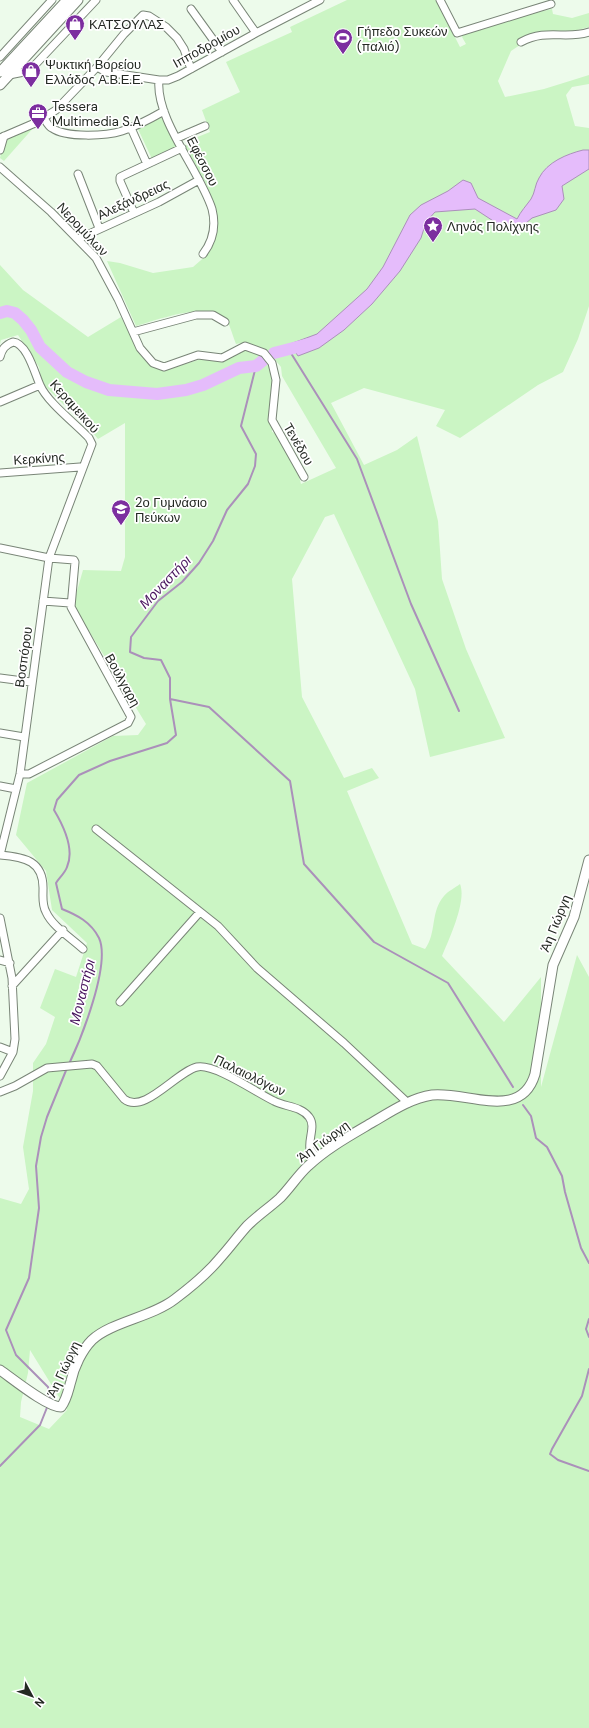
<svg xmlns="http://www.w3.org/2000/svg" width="589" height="1728" viewBox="0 0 589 1728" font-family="'DM Sans',sans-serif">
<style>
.green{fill:#cbf5c4;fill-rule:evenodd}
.water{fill:#e5bcfb;stroke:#ab90ba}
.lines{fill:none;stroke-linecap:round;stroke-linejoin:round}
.stream{stroke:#ab90ba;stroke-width:2}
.river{stroke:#e5bcfb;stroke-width:12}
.street-casing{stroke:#798577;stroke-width:9}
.secondary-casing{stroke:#798577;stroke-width:11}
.street{stroke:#fff;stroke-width:7}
.secondary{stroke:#fff;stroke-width:9}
.labels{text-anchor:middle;stroke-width:3.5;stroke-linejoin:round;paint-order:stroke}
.poi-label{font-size:13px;fill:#242923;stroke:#fff;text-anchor:start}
.street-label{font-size:13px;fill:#242923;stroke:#fff}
.water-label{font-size:14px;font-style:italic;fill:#48155e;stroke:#fff}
</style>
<rect width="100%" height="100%" fill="#edfbeb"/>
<path class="green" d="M347 0H436L460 47 466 44 462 37 463 34 488 28 502 20 552 9 553 14 572 18 589 13V27L570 32 547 31 535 35 511 51 498 81 505 97 544 89 589 75V84L572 87 566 95 575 126 589 128V306L578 339 563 372 538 385 460 438 436 426 445 410 364 388 331 403 364 465 397 450 417 436 438 521 442 579 466 649 505 738 430 757 415 689 334 514 325 517 292 579 302 697 344 778 372 768 379 778 347 791 412 944 425 949C437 933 430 912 444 896 448 891 455 888 460 884 467 901 449 939 442 956L504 1022 541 977V1087L577 955 589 977V1728H0V1198L21 1204 29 1189 23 1147 33 1091V1063L46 1044 55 1017 40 1008 55 969 76 977 87 943 52 910 46 871 16 835 27 783 113 736 138 735 146 724 73 605 83 570 121 571 125 557V423L98 439 71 406 64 405 42 383 39 367 18 335 1 340 0 344V265L23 290 88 337 121 317 141 356 159 369H170L201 359 221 361 228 359 244 350 265 355 273 375 272 432 278 434 298 473 301 484 336 468 282 376 281 367 267 350 246 342 236 344C233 337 231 328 227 321 212 299 157 320 136 326L107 261 120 263 153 273 193 267 208 254 214 243 218 227 216 209 206 184 185 146 190 143V140L210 132 202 110 240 92 226 62 292 32 290 27ZM30 1350 67 1410 49 1429 20 1417 21 1402 28 1373Z
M160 118H162L176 147 152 159 138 129Z
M35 126 4 161 0 158 5 136Z"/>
<path class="water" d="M583 150H589V169L562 186 564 199 556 210 532 218 519 229 507 230 475 209 435 212 426 222 421 238 400 271 372 304 344 330 319 348 298 356 290 344 317 334 367 289 383 267 410 215 421 205 448 191 463 180 471 183 478 198 517 219C521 211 526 206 531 199 535 193 535 184 539 178 547 162 567 154 583 150Z"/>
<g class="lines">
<path class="stream" d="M0 315 2 312
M289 350 357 459 411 604 459 711
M170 699 209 707 290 781 304 864 374 942 448 983 513 1087
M69 1064C81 1039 111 964 99 938 91 922 77 915 62 909L56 883C59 878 65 873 67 867 75 849 63 825 54 810L57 800 79 775 110 761 167 743 176 735 170 699V678L161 660 144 658 130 652 131 637 158 601 182 582 199 563 213 541 227 510 248 484 255 466 256 454 241 426 256 366
M523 1105 531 1116 536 1138 547 1147 562 1176 565 1192 581 1248 589 1263
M589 1319 586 1329 589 1337
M589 1369 582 1396 552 1449 550 1454 558 1460 589 1471
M50 1401 48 1387 16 1355 6 1330 29 1278 39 1208 36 1166 41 1137 47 1117 67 1068
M0 1466 40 1425 48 1405"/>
<path class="river" d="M0 313 7 311 15 313 23 320 31 330 40 347 67 372 86 382 109 390 157 394 186 390 203 385 239 368 256 366 266 358
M274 353 309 344"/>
<defs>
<path id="street" d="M233 0 256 33
M440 0 457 33 551 4
M191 9 222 52
M521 42C547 28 566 40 589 32
M0 57 52 0
M97 67 106 72 159 80H168L178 76 256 33 320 0
M9 75 24 72 32 68 96 0
M159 80C155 119 200 171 212 209 216 225 213 241 203 254
M44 118C46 121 48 126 52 128 66 138 106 136 122 131 137 126 150 119 164 111
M131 128 147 164
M0 138 35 123 56 110 97 67 124 34 143 15 149 16 166 27 177 38 184 49 191 69
M177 138 205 126
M0 150 4 136
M0 167 51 212 96 258 118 299 140 348 153 363 164 367 198 355 222 358 245 346 264 353 272 363 276 380 272 420 304 477
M78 174 99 228
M134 213 120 181V177L182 148
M78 239 159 202 199 180
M133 332 196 315H213L225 322
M0 357C2 349 5 345 13 342 27 343 35 374 40 385 47 402 76 424 89 438L92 444 49 558 20 774 0 855C25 857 44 861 43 890 43 898 42 905 46 912 52 926 71 938 83 949
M0 402 40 385
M0 473 80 467
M0 548 49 558 74 560 75 562 71 607 131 717 128 723 29 774H20
M43 601 70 603
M0 678 31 682
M0 733 24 737
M0 786 16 789
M96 829 218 926 257 968 344 1043 408 1103
M0 918 12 978 15 1039 13 1052
M0 960 10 963
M12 986 63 930
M120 1002 199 913
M0 1047 13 1052 0 1076
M0 1092 15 1086 47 1068 92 1064 97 1066 124 1099C144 1115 176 1072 197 1067 214 1063 257 1093 274 1101 285 1107 301 1106 309 1117 316 1126 308 1139 310 1149L317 1158"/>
<path id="secondary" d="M0 72 67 0
M0 85 78 0
M0 1370C13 1379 47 1407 61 1407 67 1399 68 1391 71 1381 74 1367 82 1350 92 1340 111 1322 152 1317 175 1299 191 1287 208 1273 221 1257 230 1247 238 1236 247 1226 257 1216 269 1208 280 1198 290 1188 298 1175 308 1166 327 1148 351 1135 373 1122 390 1112 411 1098 432 1095 467 1091 521 1122 535 1074L553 965 574 917 589 860"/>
</defs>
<use href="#street" class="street-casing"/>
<use href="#secondary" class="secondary-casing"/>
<use href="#street" class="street"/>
<use href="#secondary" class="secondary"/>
</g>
<defs>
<symbol id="shop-pin" viewBox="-11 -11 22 30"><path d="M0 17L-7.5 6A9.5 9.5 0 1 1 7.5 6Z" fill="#7c2e9f" stroke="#fff"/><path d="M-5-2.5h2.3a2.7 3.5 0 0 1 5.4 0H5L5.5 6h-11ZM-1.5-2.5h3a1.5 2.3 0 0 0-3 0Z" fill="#fff"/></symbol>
<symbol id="stadium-pin" viewBox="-11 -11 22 30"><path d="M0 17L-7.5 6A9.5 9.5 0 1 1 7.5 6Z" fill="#7c2e9f" stroke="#fff"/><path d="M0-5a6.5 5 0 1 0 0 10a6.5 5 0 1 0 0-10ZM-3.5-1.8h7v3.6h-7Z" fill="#fff"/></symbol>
<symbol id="office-pin" viewBox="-11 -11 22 30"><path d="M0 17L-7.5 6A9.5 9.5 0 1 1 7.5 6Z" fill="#7c2e9f" stroke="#fff"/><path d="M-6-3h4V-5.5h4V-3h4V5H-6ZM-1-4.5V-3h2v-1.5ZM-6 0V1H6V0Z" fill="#fff"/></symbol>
<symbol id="sight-pin" viewBox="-11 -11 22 30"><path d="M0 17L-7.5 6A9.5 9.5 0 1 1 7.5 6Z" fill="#7c2e9f" stroke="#fff"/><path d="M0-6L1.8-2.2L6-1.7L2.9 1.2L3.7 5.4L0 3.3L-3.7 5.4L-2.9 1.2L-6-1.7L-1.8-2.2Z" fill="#fff"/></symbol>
<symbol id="school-pin" viewBox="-11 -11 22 30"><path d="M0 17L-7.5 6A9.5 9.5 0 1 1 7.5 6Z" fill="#7c2e9f" stroke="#fff"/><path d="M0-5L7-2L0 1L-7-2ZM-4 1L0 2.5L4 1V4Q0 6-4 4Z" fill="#fff"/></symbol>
</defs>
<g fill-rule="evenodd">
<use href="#shop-pin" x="64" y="13" width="22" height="30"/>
<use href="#stadium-pin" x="332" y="27" width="22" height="30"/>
<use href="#shop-pin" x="20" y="60" width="22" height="30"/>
<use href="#office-pin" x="27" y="102" width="22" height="30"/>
<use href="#sight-pin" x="422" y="215" width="22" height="30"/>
<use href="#school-pin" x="110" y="498" width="22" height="30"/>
</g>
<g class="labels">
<g class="poi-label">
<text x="89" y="29">ΚΑΤΣΟΥΛΑΣ</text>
<text x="357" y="36">Γήπεδο Συκεών<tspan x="357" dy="15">(παλιό)</tspan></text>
<text x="45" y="69">Ψυκτική Βορείου<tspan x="45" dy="15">Ελλάδος Α.Β.Ε.Ε.</tspan></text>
<text x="52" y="111">Tessera<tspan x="52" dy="15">Multimedia S.A.</tspan></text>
<text x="447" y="231">Ληνός Πολίχνης</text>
<text x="135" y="507">2ο Γυμνάσιο<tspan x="135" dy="15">Πεύκων</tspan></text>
</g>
<g class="street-label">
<text transform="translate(206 46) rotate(-29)" y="5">Ιπποδρομίου</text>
<text transform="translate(203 161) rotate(63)" y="5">Εφέσσου</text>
<text transform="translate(133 199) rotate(-25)" y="5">Αλεξάνδρειας</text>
<text transform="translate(83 229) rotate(47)" y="5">Νερομύλων</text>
<text transform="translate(75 406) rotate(48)" y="5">Κεραμεικού</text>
<text transform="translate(299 444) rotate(60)" y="5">Τενέδου</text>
<text transform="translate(39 458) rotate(-4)" y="5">Κερκίνης</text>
<text transform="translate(23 657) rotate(-82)" y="5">Βοσπόρου</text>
<text transform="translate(123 680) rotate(61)" y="5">Βούλγαρη</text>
<text transform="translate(555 923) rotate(-68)" y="5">Άη Γιώργη</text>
<text transform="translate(250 1075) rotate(26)" y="5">Παλαιολόγων</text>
<text transform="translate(323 1141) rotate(-36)" y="5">Άη Γιώργη</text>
<text transform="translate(63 1369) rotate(-65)" y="5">Άη Γιώργη</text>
</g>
<g class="water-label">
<text transform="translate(165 582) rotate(-46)" y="5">Μοναστήρι</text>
<text transform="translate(82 992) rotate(-76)" y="5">Μοναστήρι</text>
</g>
</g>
<g transform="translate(32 1696) rotate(131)" stroke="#ffffff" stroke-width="3" paint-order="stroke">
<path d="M0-3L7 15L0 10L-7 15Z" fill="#242923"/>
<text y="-6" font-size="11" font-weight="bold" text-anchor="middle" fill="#242923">N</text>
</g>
</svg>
